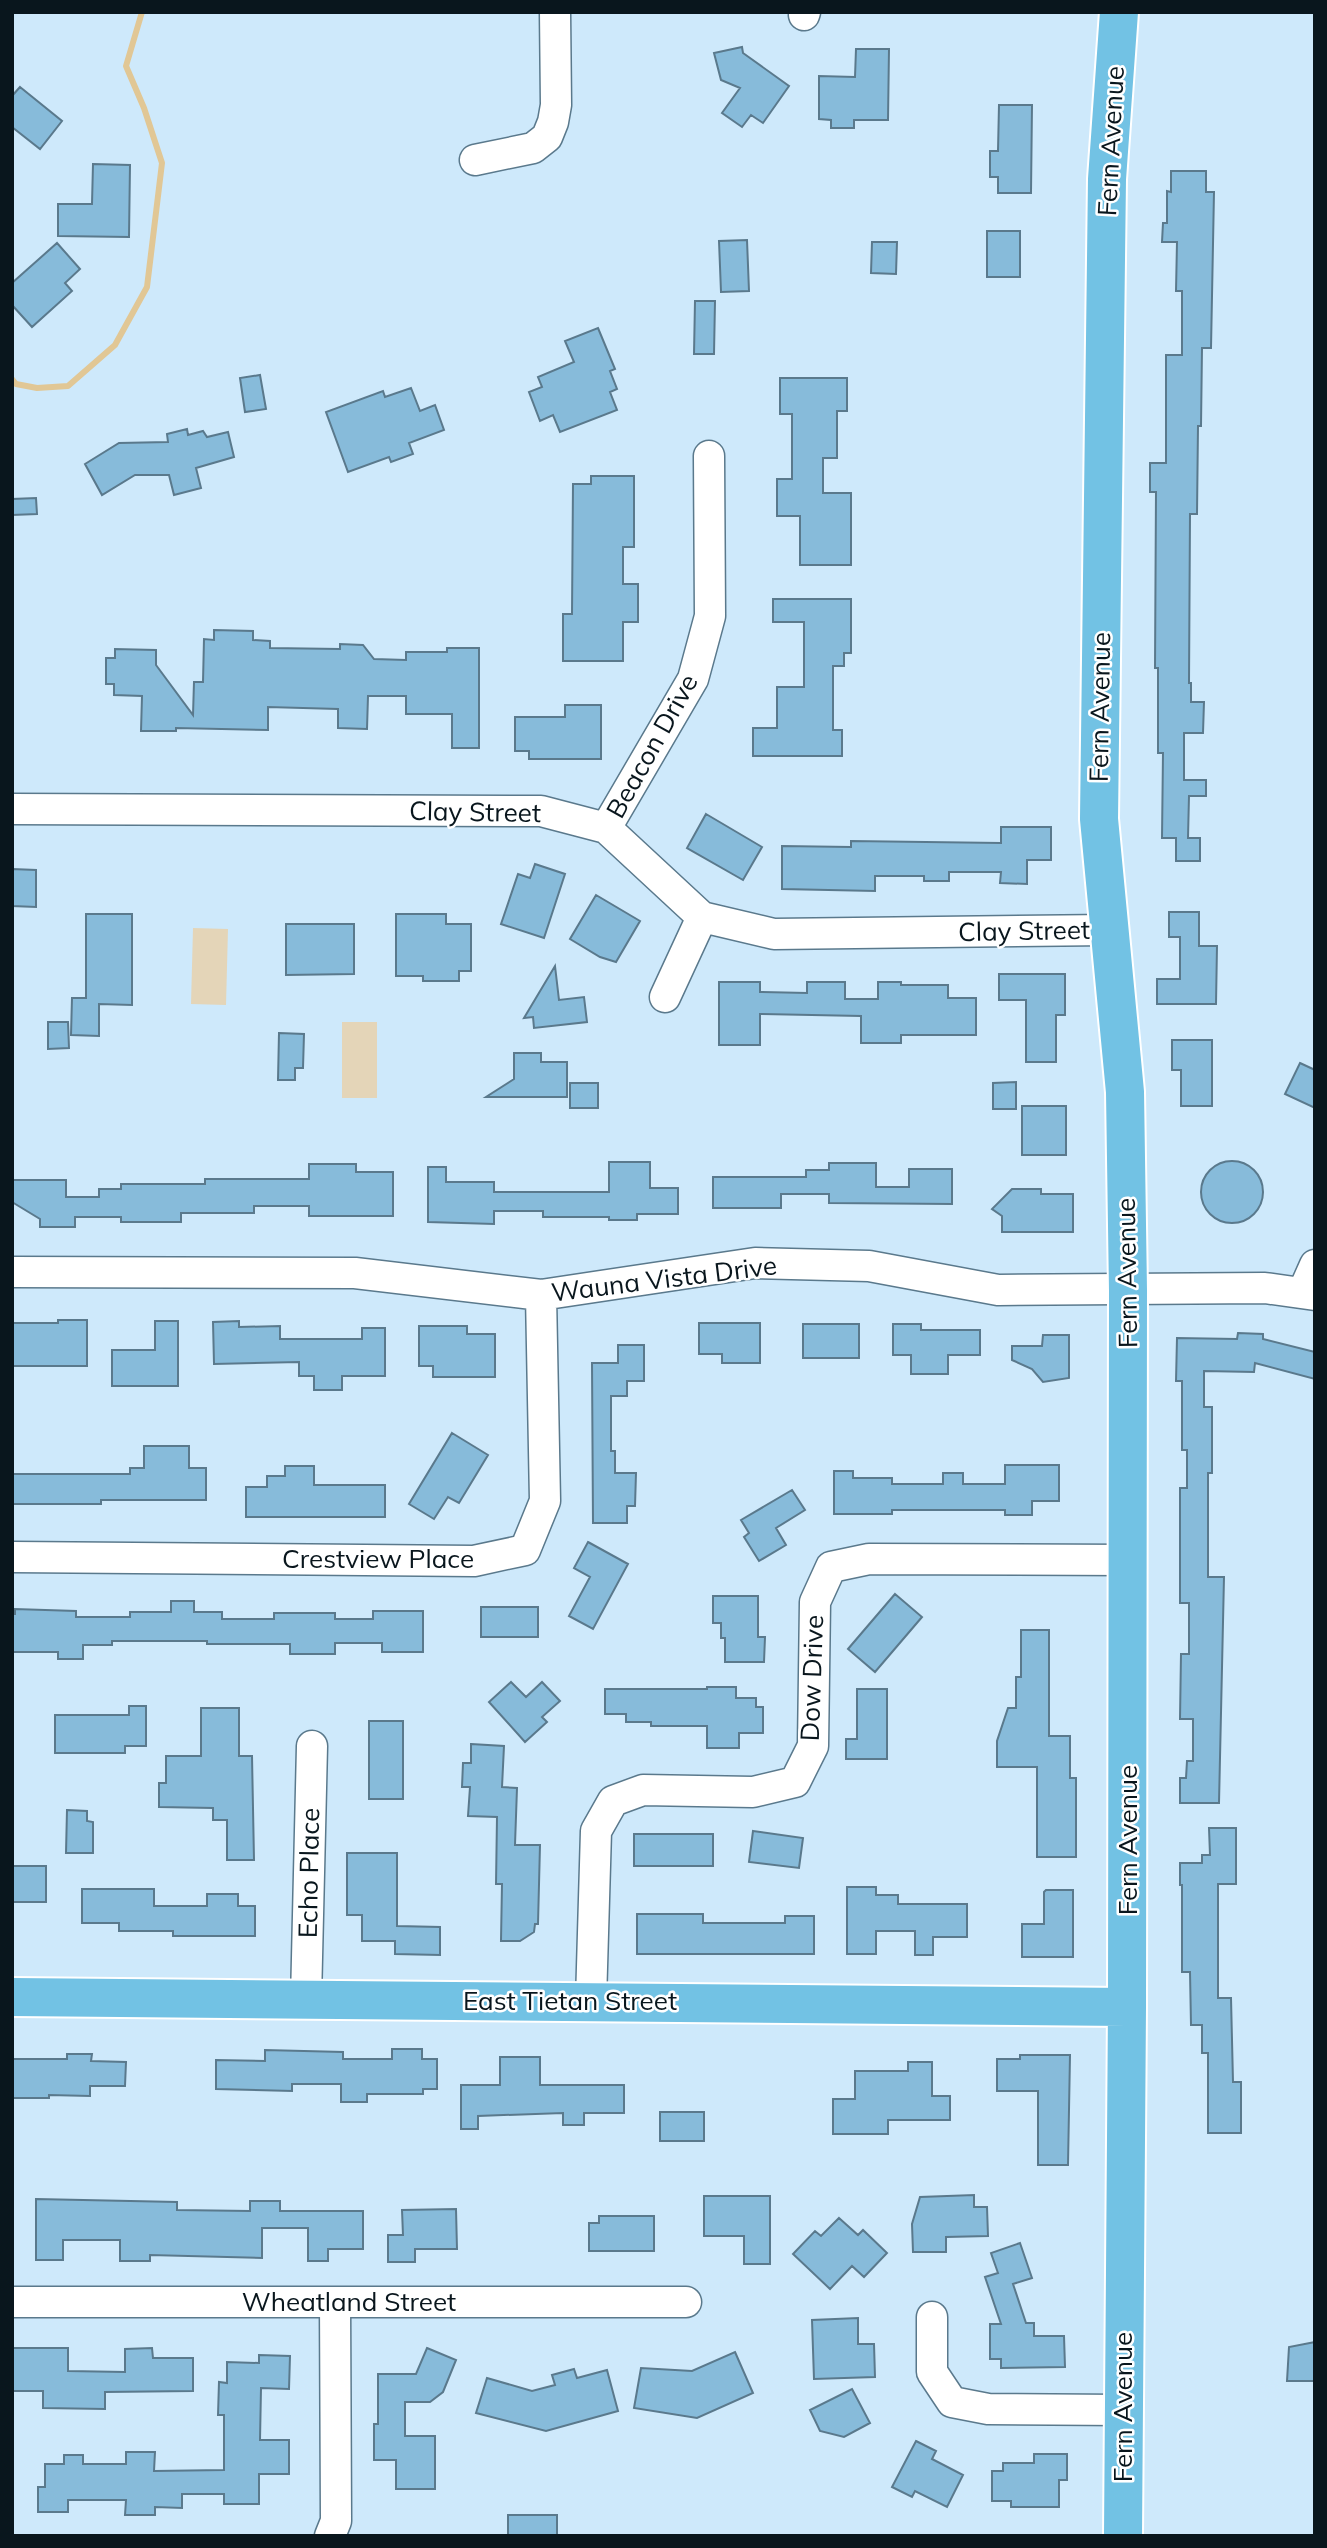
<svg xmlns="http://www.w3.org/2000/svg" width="1327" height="2548" viewBox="0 0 1327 2548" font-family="Mulish,sans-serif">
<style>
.pitch{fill:#e4d5b8}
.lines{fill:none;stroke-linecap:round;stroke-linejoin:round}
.stream{stroke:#e1c795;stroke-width:6}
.building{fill:#87bbda;stroke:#5a798c;stroke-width:2}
.minor-casing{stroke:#5a798c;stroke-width:33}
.major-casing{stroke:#fff;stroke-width:42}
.minor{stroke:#fff;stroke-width:30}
.major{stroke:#72c2e4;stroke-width:38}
.labels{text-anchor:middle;stroke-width:5;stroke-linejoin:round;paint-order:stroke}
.street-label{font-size:26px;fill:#09161d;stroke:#fff}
</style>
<rect width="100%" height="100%" fill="#cee9fb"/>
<path class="pitch" d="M193 928 228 929 226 1005 191 1004Z
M342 1022H377V1098H342Z"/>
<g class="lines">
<path class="stream" d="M12 379 16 384 37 388 68 386 115 345 147 287 162 163 144 108 126 66 142 12"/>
</g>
<path class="building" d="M742 47 743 53 789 86 763 123 751 115 742 127 722 113 740 88 721 80 714 53Z
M856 49H889L888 120H854V128H831V120L819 119V76L855 77Z
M20 87 62 121 40 149 12 127V96Z
M999 105H1032L1031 193H998V177H990V151H998Z
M93 164 130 165 129 237 58 236V204H92Z
M1171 171H1206V192H1214L1211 348H1202L1201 426H1198L1197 514H1190L1189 683H1191V702H1204L1203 733H1184V780H1206V796H1189L1188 838H1200V861H1176V838H1162L1163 753H1158V668H1155L1156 492H1150V463H1166V355H1182V291H1176L1177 242H1162L1163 223H1167V191L1171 192Z
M987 231H1020V277H987Z
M747 240 749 291 721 292 719 241Z
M872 242H897L896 274 871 273Z
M57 243 80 269 65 283 72 291 32 327 12 305V283Z
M695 301H715L714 354H694Z
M598 328 615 369 610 371 617 389 610 392 617 410 560 432 553 415 540 421 529 392 542 387 538 377 574 362 565 341Z
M260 375 266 409 245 412 240 378Z
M780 378H847V411H837V458H823V493H851V565H800V516H777V479H792V414H780Z
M411 388 420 411 435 405 444 430 409 443 413 454 391 462 389 457 348 472 326 412 383 391 385 397Z
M187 429 188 435 203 431 207 437 228 432 234 457 196 468 201 488 174 495 169 475H135L102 495 85 464 119 443 168 442 167 434Z
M591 476H634V547H623V584H638V622H623V661H563V614H572L573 484H591Z
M36 498 37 514 12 515V499Z
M773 599H851V653H844V666H833V730H842V756H753V728H777V687H804V622H773Z
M214 630 253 631V640L270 641V648L340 649V644L363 645 374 659 406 660V652H447V648H479V748H452V714H406V696H368L367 729 338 728V709L268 707V730L176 728V731H141L142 696 114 695V684H106V658H115V649L156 650V665L193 715 194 682H203L204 639 214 640Z
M565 705H601V759H529V751H515V717H565Z
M706 814 762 847 743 880 687 848Z
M1001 827H1051V860H1027V884L1000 883 1001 872H949V881H924V876H875V891L782 889V846L851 847V841L1001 843Z
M535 864 565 874 544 938 501 924 518 874 530 878Z
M12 869 36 870V907L12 906Z
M596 895 640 921 616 962 600 957 570 939Z
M1169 912H1199V946H1217L1216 1004H1157V979H1180V937H1169Z
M86 914H132V1005L99 1004V1036L71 1035 72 998H86Z
M396 914H446V924H471V971H459V981H423V976H396Z
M286 924H354V974L286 975Z
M555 966 559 1000 584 997 587 1022 534 1028 533 1017 524 1018Z
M999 974H1065V1015H1056V1062H1026V1000H999Z
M719 982H760V992L807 993V982H845V999H878V982H901V985H948V998H976V1035H901V1043H861V1016L760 1014V1045H719Z
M48 1022H68L69 1048 48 1049Z
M279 1033 304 1034 303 1068H295V1080H278Z
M1172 1040H1212V1106H1181V1070H1172Z
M514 1053H541V1062H567V1097H486L514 1079Z
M1300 1063 1315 1070V1108L1285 1094Z
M1016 1082V1109H993V1083Z
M570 1083H598V1108H570Z
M1022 1106H1066V1155H1022Z
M1201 1192a31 31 0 1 1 62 0a31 31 0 1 1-62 0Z
M609 1162H650V1188H678V1214H637V1220H609V1217H543V1211H494V1224L428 1222V1167H446V1182H494V1192H609Z
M829 1163H876V1187H909V1169H952V1204L829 1203V1194H781V1208H713V1177H806V1170H829Z
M309 1164H356V1172H393V1216H309V1206H254V1213H181V1222H121V1217H75V1227H40V1219L12 1202V1180H66V1197H99V1189H121V1184H205V1179H309Z
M1012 1189H1041V1194H1073V1232H1002V1216L992 1209Z
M58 1320H87V1366H13V1323H58Z
M155 1321H178V1386H112V1350H155Z
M239 1321V1327L280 1326V1339H362V1328H385V1376H342V1390H314V1376H299V1362L214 1364 213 1322Z
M699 1323H760V1363H722V1354H699Z
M803 1324H859V1358H803Z
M893 1324H921V1330H980V1355H948V1374H911V1355H893Z
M419 1326H467V1334H495V1377H433V1366H419Z
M1238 1333 1263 1334V1339L1315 1352V1379L1255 1363 1254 1372 1204 1371V1407H1212V1473H1208V1577H1224L1219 1803H1180V1778H1186L1187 1761H1193V1719H1180L1181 1654H1189V1603H1180V1488H1187V1450H1182V1381H1176L1177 1338 1237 1339Z
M1043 1335H1069V1378L1043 1382 1032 1369 1012 1360V1346H1042Z
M618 1345H644V1381H627V1396H611V1451H615V1473H636L635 1506H627V1523H593L592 1363H618Z
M452 1433 488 1455 459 1503 448 1497 434 1519 409 1504Z
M144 1446H189V1468H206V1500H101V1504H12V1474H130V1468H144Z
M1005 1465H1059V1501H1032V1515H1005V1510H892V1514H834V1471H853V1478H892V1484H943V1473H963V1484H1005Z
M285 1466H314V1485H385V1517H246V1487H267V1476H285Z
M792 1490 805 1510 776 1528 786 1545 759 1561 744 1537 749 1533 741 1520Z
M588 1542 628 1564 593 1629 569 1616 590 1577 574 1568Z
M895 1594 922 1617 875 1672 848 1649Z
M713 1596H758V1637H765L764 1662H725V1638H721V1623H713Z
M171 1601H194V1612H222V1619H274V1613H335V1619H373V1611H423V1652H382V1643H335V1654H290V1644H207V1641H112V1645H83V1659H58V1652H12V1614H15V1609L76 1611V1617H130V1612H171Z
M481 1607H538V1637H481Z
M1021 1630H1049V1736H1070V1778H1076V1857H1037V1767H997V1741L1008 1708H1016V1677H1021Z
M511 1682 526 1697 542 1682 560 1701 542 1717 547 1722 525 1742 489 1702Z
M707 1687H736V1698H756V1707H763V1733H739V1748H707V1726H651V1722H626V1714H605V1689H707Z
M857 1689H887V1759H846V1739H857Z
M129 1706H146V1746H125V1753H55V1715H129Z
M201 1708H239V1756H252L254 1860H227V1820H213V1808L159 1807V1783H166V1756H201Z
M369 1721H403V1799H369Z
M471 1744 504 1746 502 1787 517 1788 515 1845H540L538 1924H535L534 1932 520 1941H501L502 1884H496L497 1817 468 1816 470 1787H462L463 1763H471Z
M67 1810 87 1811V1821L93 1822V1853H66Z
M1209 1828H1236V1884H1218V1998H1231L1233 2082H1241V2133H1208V2053H1202V2025H1191L1190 1972H1182V1885H1180V1863H1202V1855H1210Z
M753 1831 803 1838 799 1868 749 1862Z
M634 1834H713V1866H634Z
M347 1853H397V1926L440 1927V1955L395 1954V1941H362V1915H347Z
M12 1866H46V1902H12Z
M847 1887H876V1895H898V1904H967V1937H933V1955H915V1931H876V1954H847Z
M82 1889H154V1906H207V1894H238V1906H255V1936H173V1931H119V1923H82Z
M1046 1890H1073V1957H1022V1924H1044V1892Z
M637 1914H703V1923H785V1916H814V1954H637Z
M392 2049H422V2059H437V2089H423V2094H367V2102H341V2084H292V2091L216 2089V2060L265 2061V2050L343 2052V2059H392Z
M67 2054H92L91 2061 126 2062 125 2086H90V2096L49 2095V2098H12V2059H67Z
M1020 2055H1070L1068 2165H1038V2091H997V2059H1020Z
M500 2057H540V2085H624V2113H584V2125H563V2113L478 2116V2129H461V2085H500Z
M908 2062H932V2096H950V2120H888V2134H833V2099H855V2071H908Z
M660 2112H704V2141H660Z
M974 2195V2207H987L988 2236 946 2237V2252H913L912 2224 920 2197Z
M704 2196H770V2264H744V2236H704Z
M36 2199 177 2202V2210L250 2211V2201H280V2211H363V2249H328V2261H308V2228H262V2258L150 2255V2261H120V2240H63V2260H36Z
M456 2209 457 2249H415V2262H388V2235H403L402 2210Z
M599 2216H654V2251H589V2223H599Z
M839 2218 858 2235 863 2230 887 2253 864 2277 852 2266 830 2289 793 2254 815 2231 821 2236Z
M1020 2243 1032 2278 1013 2284 1026 2323H1034V2336H1064L1065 2367 1001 2368V2359H990V2324H1001L985 2277 998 2273 991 2253Z
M858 2318V2344H874L875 2377 814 2379 812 2320Z
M1315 2342V2381H1287L1289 2347Z
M12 2348H68V2371L125 2372V2349L152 2348 153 2358H193V2391L105 2392V2409L43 2408V2391H12Z
M427 2348 456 2360 443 2392 430 2402H405V2436H435V2489H396V2460H374V2424H378V2374H416Z
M735 2352 753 2393 697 2418 634 2408 641 2368 692 2371Z
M259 2355 290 2356 289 2389 261 2388 260 2440H289V2474H259V2504H224V2494H182V2508L155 2507V2515H125L126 2500H68V2512H38V2487H45V2464H64V2455H83V2464H126V2452H155L154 2471 224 2470V2415H218L219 2382 227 2383V2362L259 2363Z
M574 2369 577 2378 607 2370 618 2411 546 2431 476 2413 487 2378 532 2391 555 2385 552 2375Z
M852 2389 870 2423 844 2437 820 2431 810 2410Z
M916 2441 936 2451 932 2459 963 2475 947 2507 915 2491 912 2497 892 2487Z
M1034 2454H1067V2480H1059V2507H1011V2501H992V2471H1003V2463H1034Z
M508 2515H557V2536H508Z"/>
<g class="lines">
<defs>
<path id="minor" d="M804 15 805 12
M475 160 533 148 547 137 553 122 556 105 555 12
M12 809 541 811 606 828 702 917 774 934 1109 930
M606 828 693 679 710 616 709 456
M665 997 702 917
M12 1272 355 1273 541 1295 755 1263 869 1266 998 1290 1265 1288 1315 1295
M1303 1292 1315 1265
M12 1557 474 1561 525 1550 545 1501 541 1295
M306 2000 312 1746
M591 2001 596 1831 613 1801 643 1790 753 1792 795 1782 813 1746 815 1602 831 1567 869 1559 1129 1560
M12 2302H686
M932 2317V2372L952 2402 988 2409 1123 2410
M330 2536 336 2521 335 2302"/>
<path id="major" d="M1119 12 1107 179 1099 819 1125 1092 1128 1291 1127 2007 1123 2536
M12 1997 1127 2007"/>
</defs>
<use href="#minor" class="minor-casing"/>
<use href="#major" class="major-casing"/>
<use href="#minor" class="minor"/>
<use href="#major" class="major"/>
</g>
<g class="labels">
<g class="street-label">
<text transform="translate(1111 141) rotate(-87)" y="9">Fern Avenue</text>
<text transform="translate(1100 707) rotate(-89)" y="9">Fern Avenue</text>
<text transform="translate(652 746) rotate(-61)" y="9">Beacon Drive</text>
<text transform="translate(475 812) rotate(1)" y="9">Clay Street</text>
<text transform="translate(1024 931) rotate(-1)" y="9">Clay Street</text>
<text transform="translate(1127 1273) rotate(-91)" y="9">Fern Avenue</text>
<text transform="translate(664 1279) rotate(-7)" y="9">Wauna Vista Drive</text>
<text x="378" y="1568">Crestview Place</text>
<text transform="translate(812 1678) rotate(-88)" y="9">Dow Drive</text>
<text transform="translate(1128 1840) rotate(-90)" y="9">Fern Avenue</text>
<text transform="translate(309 1873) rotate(-89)" y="9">Echo Place</text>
<text x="570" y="2010">East Tietan Street</text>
<text x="349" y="2311">Wheatland Street</text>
<text transform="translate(1123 2407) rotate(-90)" y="9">Fern Avenue</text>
</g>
</g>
<rect width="1327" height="2548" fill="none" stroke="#09161d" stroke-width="28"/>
</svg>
